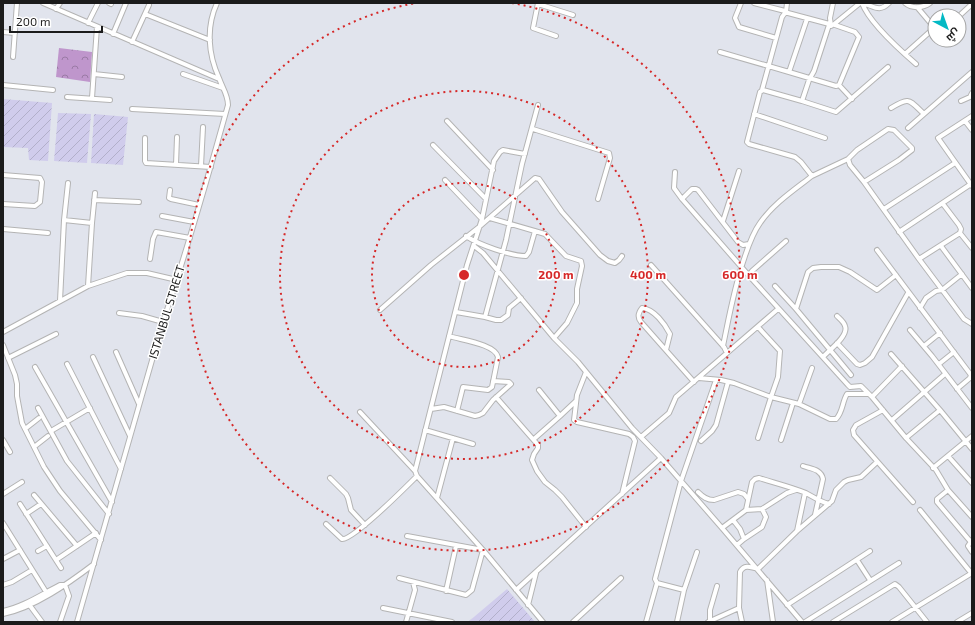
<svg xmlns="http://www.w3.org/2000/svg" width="975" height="625" viewBox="0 0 975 625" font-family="'Exo 2',Cairo,sans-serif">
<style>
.farmland{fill:url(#farmland-furrows)}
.forest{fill:url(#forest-crowns)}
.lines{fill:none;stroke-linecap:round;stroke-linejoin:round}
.minor-casing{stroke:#b4b4b4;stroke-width:6}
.minor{stroke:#fff;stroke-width:4}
.ring{fill:none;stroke:#d62828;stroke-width:2;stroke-dasharray:2 4}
.labels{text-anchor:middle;stroke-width:3;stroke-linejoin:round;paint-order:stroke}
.street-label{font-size:12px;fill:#1b1b1b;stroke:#fff}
.centre{fill:#d62828;stroke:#fff;stroke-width:2}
.ring-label{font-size:12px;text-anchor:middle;font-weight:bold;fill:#d62828;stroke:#fff;stroke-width:3;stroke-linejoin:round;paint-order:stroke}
</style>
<defs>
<pattern id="farmland-furrows" width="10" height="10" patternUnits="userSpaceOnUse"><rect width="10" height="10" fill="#d0ccec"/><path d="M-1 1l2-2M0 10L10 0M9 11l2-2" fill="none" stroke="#b2afca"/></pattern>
<pattern id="forest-crowns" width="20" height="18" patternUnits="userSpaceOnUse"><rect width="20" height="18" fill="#bf96cc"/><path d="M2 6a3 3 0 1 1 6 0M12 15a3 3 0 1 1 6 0" fill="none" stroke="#9a7aa5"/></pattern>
</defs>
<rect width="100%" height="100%" fill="#e1e4ed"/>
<path class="farmland" d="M3 99 52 103 48 161 29 160 28 148 3 147Z
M58 113 91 114 87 163 54 161Z
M94 114 128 117 123 165 91 163Z
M507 589 535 622H468Z"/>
<path class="forest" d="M59 48 92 52 90 82 56 77Z"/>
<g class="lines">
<defs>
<path id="minor" d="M43 3 219 79
M109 3 111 4
M538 3 533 28 556 36
M741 3 735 18 739 27 776 38
M754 3 785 11
M862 3C869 22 901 51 916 64
M862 3C874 6 879 13 889 3
M905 3C912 9 923 8 930 3
M538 4 573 15
M56 9 60 3
M786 12 787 3
M145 14 210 40
M959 16 972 4
M88 23 98 3
M831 26 830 18 833 3
M3 32 15 33
M113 34 126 3
M132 42 149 5
M720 52 789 72 807 19
M905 54 934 28 933 26 917 7
M13 57 17 3
M789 72 836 86 839 85 859 37 855 32 835 25
M94 74 122 77
M183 74 223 88
M3 85 53 90
M839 85 852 99
M762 90 782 17 785 13H788L833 25 860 3
M67 97 110 100
M92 98 97 27
M802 101 836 112 888 67
M961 101 970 97 972 93
M891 108C910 96 909 100 924 114
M132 109 225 114
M754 114 825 138
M972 116 938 138 972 186
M447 121 493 170
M965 121 972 130
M908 128 972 72
M533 129 609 153 610 158 598 199
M145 138V161L146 163 211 167
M433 145 486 199
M176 165 177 137
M201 166 203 127
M675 172 674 188 682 199 751 278
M3 175 40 178 42 182 40 202 35 206 3 204
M812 176 848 159
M445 180 482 219
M864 182 899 160 912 150V148L894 130 888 129 857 150 848 159 850 165 864 182 919 259 960 233 961 229 959 225 943 204
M170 190 169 198 171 199 199 205
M682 199 692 189H696L698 190 738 242 743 245 749 244
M94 200 139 202
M884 209 955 163
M162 216 194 222
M490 218 545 234 566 256 581 261 582 266 577 289V303L567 323 554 338
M64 220 92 223
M723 221 739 171
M3 229 48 233
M899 232 971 184
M960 233 972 248
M466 236C479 245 511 256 526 256L529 252 535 231
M786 241 752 271 750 274 751 278 848 385 850 387 861 386 872 397 906 438 936 470 948 490 972 517
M474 246 483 253 554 338 578 362 632 428 661 458 722 528 802 622
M941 246 972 288
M877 250 971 375 970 378 957 389
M150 259 153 239 156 232 190 238
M919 259 964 319 972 324
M651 265 724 347 727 353
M88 286 92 223 95 193
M775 286 796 309 808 272 813 268 821 267H839L850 272 877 290 896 275
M60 301 64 220 68 183
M920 308 926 298 936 291 942 290 962 274
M796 309 851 375
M380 310 431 265 479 227 535 178 539 179 562 212 600 255 608 261 615 263 619 260 622 256
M456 312 485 317 506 240 522 164 538 105
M119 313 142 316 163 322
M485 317 496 320H501L508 315 509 308 521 298
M910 330 932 356 972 408
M3 332 88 286 127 273H147L177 280
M449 336C461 340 495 344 498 357L492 387 488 390 463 387 457 411
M837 343 857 364 860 365 865 363 872 357 908 293
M3 345 15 375 17 384V396L22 423 44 467 60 491 101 540
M723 346C729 317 734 288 744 259 748 247 752 234 760 223 773 204 794 190 812 176L801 162 795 157 749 144 747 142 760 92 763 90 802 101 809 80 814 71 829 25
M924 346 940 333
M666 350 670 334C665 324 654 309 642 308 638 313 637 317 641 322L694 382
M116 352 139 404
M891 354 940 410 972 449
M93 357 130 436
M823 357C829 350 849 336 845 326 844 322 840 319 837 316
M8 358 56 334
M67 364 121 469
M939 364 954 352
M35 367 112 502
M586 372 577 395 574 420 577 422 629 434 633 437 635 441 622 494
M699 378 721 380 734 383 771 397 778 377 780 351 758 327
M496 397 538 445V448L534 454 532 460 537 471 545 482 555 490 562 497 586 527
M872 397 902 366
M799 404 812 368
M38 408 67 461 109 514
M431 409 444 407 475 416 479 415 483 413 493 400 511 384 509 382 493 381
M883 410 856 425 853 430 854 435 913 502
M360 412 415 471 417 476 483 550 543 622
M560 416 576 401
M892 420 945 374
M25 429 39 418
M425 430 473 444
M51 431 90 408
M641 437 669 413 676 397 778 309
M758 438 771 397 799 404 830 419H836C843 412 842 402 847 394H869
M906 438 940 410
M534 439 560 416 539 390
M3 440 10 452
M781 440 793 403
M701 441 712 431 716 425 728 382
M34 447 48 436
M948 456 972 483
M803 466C811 469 821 469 823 479L815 515
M933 468 972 436
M415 471 467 265 482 219 494 161 500 152 503 150 525 154
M330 478 346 494 348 498 351 510 365 525
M948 490 937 499V502L970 541
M698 492C703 497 707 500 714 500L738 492 744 494 748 499
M3 494 22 482
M34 495 77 546
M437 498 453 438
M20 504 61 568
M746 510 752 482 755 479 759 478C775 483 791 487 806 493 813 497 821 502 829 504
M920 510 972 574
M26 514 41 504
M733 520 740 529 744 539
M3 523 48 595
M326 524 342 539C352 541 407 486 417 476
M722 528 746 510 762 509 787 493 796 490
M797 531 805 493
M407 536 483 550
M972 540 968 546 972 552
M737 545 744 539 762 527 766 517 762 509
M38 551 47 546
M3 559 20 550
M56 560 96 533
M857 560 870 580
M399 578 466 595 472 590 483 550
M767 580 773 622
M3 585 12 582 32 570
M516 590 661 458
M684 590 657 583 655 579 681 481 716 380
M446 591 456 546
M28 603 42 622
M528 605 536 573
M787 605 870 551
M383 608 452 622
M3 611C23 607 42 594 60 585H64
M3 614C34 608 69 583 94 564
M710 621V610L717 586
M60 622 69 596 65 585
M77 622 163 322C187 250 208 177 228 105 228 95 222 87 219 78 208 54 206 27 217 3
M406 622 415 590 413 582
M573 622 621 578
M646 622 657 583
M677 622 684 590 697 552
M708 622 739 608
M742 622 739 608 740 572C744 564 751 567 758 569L797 531 832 501 836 490 844 482 848 480 861 477 877 462
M805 622 899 563
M833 622 895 584 899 587 927 622
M892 622 972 573
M957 622 972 613"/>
</defs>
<use href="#minor" class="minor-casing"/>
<use href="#minor" class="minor"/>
</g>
<g class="ring">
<circle cx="464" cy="275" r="92"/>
<circle cx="464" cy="275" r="184"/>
<path d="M512 3A276 276 0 1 1 416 3"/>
</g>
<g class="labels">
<g class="street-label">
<text transform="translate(167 312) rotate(-73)" y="4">ISTANBUL STREET</text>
</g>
</g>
<circle cx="464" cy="275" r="6" class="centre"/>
<g class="ring-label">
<text x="556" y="279">200 m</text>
<text x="648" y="279">400 m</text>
<text x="740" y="279">600 m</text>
</g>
<rect width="975" height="625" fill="none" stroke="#1b1b1b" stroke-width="8"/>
<g transform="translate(947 28) rotate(139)"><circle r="19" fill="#ffffff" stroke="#a4a4a4"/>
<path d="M0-3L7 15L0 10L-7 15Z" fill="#03b9c4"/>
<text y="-6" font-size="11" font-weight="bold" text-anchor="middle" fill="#1b1b1b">ش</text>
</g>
<path d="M10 26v6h92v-6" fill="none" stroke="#1b1b1b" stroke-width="2"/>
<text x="16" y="26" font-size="12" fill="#1b1b1b" stroke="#ffffff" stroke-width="3" paint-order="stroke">200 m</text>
</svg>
